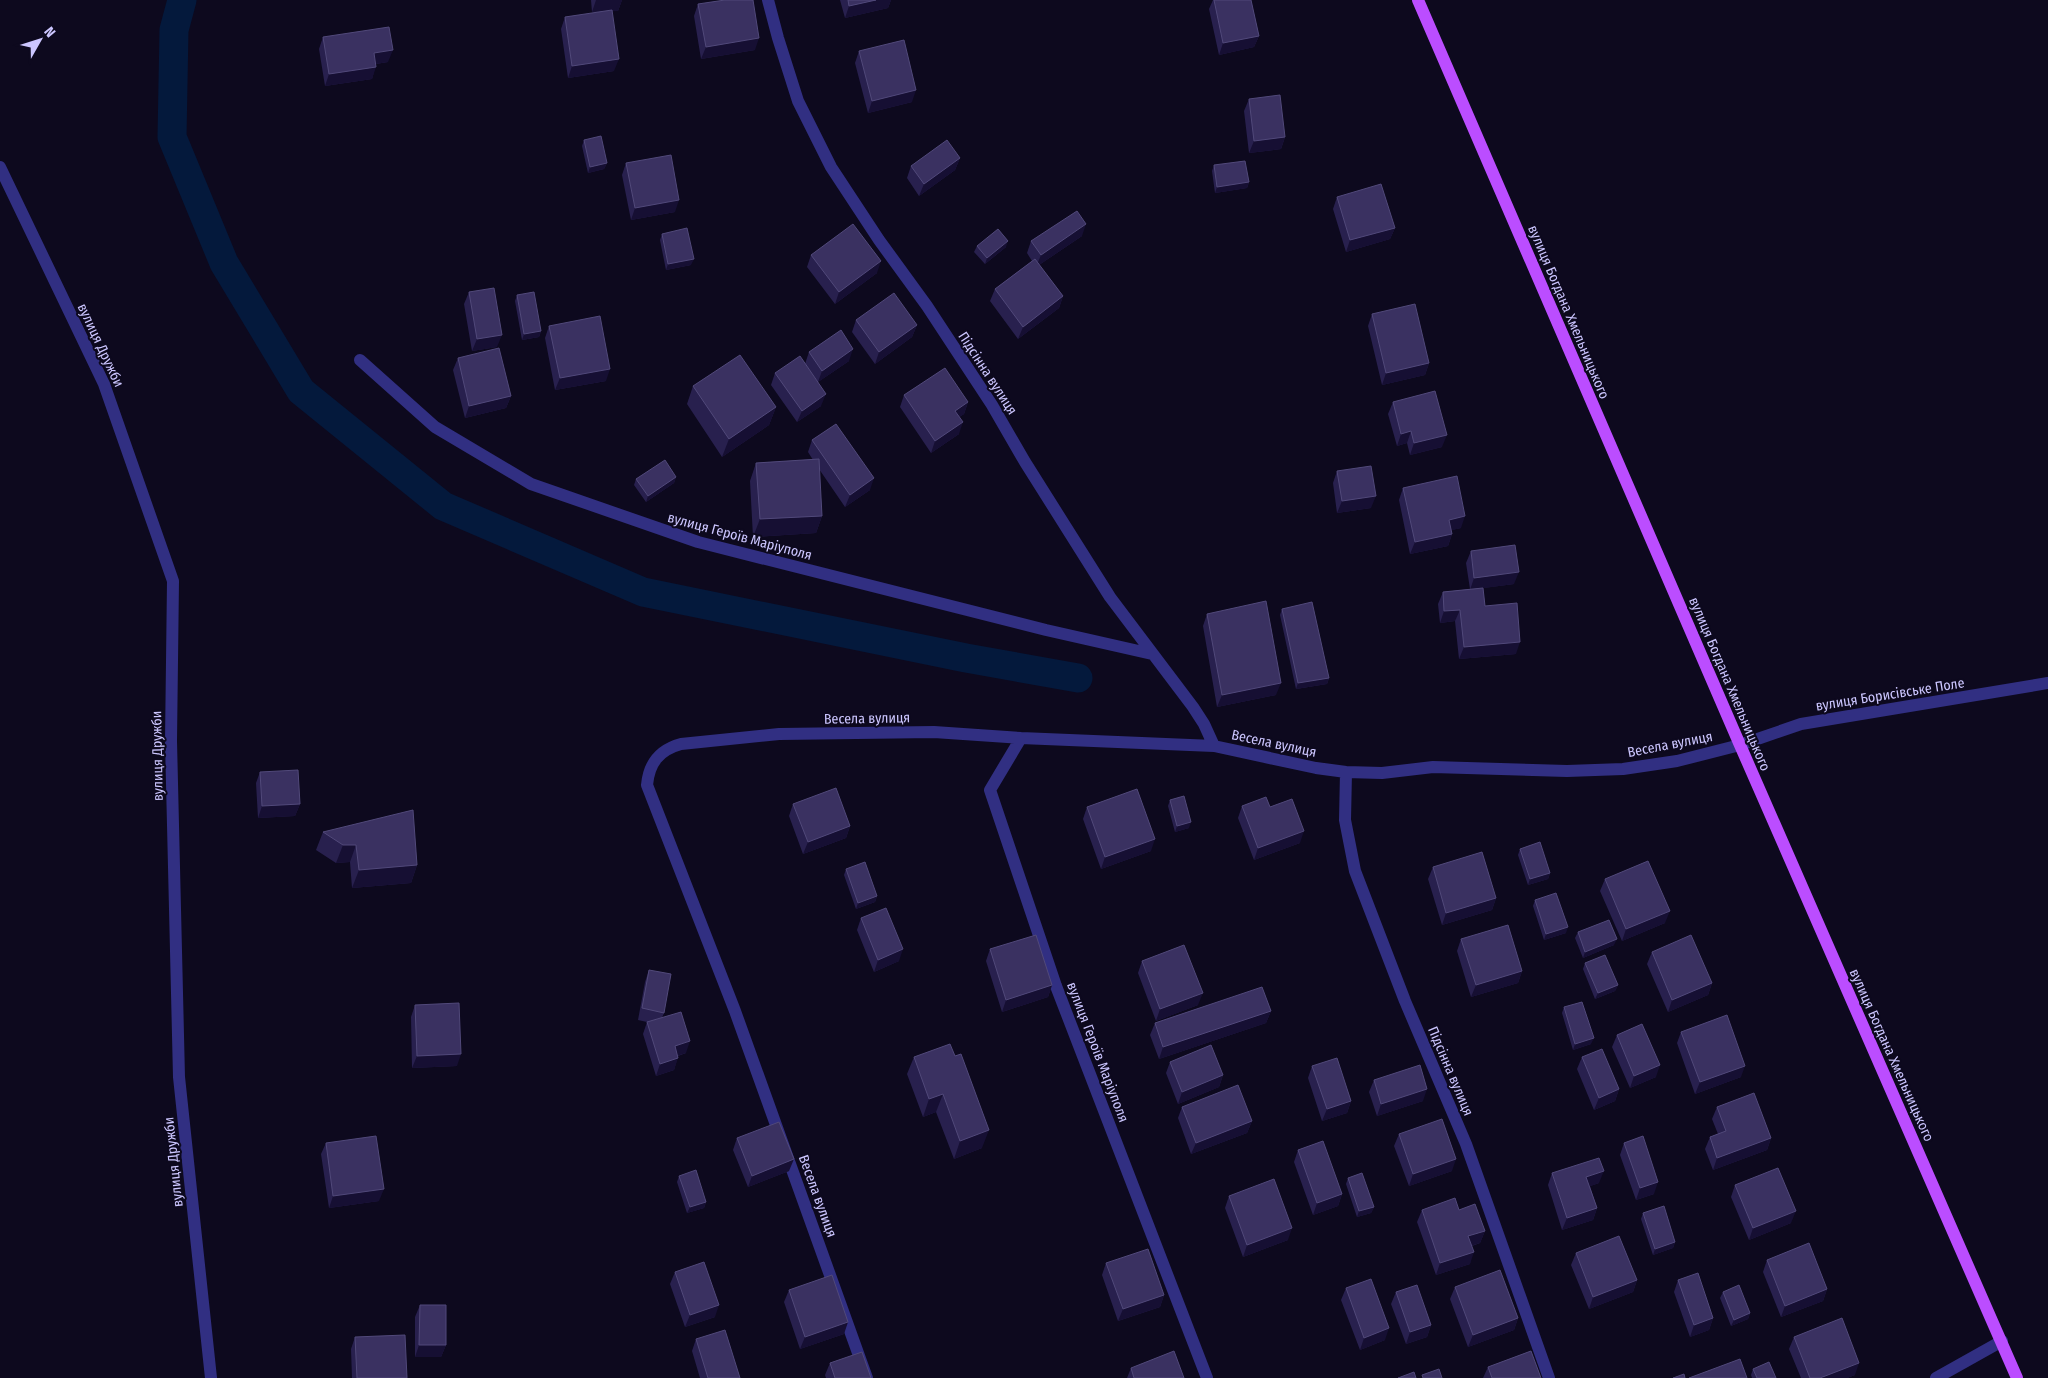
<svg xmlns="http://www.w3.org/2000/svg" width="2048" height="1378" viewBox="0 0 2048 1378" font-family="'Fira Sans Condensed',sans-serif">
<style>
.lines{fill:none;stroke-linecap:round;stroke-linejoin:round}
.canal{stroke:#04193c;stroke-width:29}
.minor{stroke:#312f82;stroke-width:12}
.major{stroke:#bb4dff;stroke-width:12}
.wall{fill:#28204e}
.shaded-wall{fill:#160f33}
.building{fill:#3a3161;stroke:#51497a}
.labels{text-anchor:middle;stroke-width:4;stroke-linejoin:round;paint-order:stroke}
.street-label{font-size:14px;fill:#ccc6ff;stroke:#0d091e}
</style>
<rect width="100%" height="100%" fill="#0d091e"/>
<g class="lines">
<path class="canal" d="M182 0 174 30 172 137 224 263 301 391 443 506 643 592 966 658 1078 678"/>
<path class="minor" d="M768 0 778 38 798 101 831 167 879 240 927 306 992 405 1025 462 1110 597 1193 707 1204 724 1214 746
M0 167 104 384 173 581 171 741 179 1077 211 1378
M360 360 435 427 531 484 698 542 1046 630 1152 654
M1021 738 990 790 1056 986 1207 1378
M1346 772 1345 820 1355 871 1405 1001 1466 1144 1549 1378
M867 1378 735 1011 647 785C649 763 659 750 681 744L779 734 934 732 1021 738 1214 746 1316 768 1346 772 1382 773 1433 767 1567 771 1623 769 1677 761 1740 745 1801 724 2048 683
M1936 1378 2002 1341"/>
<path class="major" d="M1418 0 1740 745 2017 1378"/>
</g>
<path class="wall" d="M591 0H622L618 11H612L614 71 568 78 561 29 565 17 603 12H592Z
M840 0H891L888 8 845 18Z
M1213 0H1251L1259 36 1254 47 1219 55 1209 9Z
M698 4 755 50 701 59 694 16Z
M323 37 388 62 376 64 372 79 325 86 319 49Z
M859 51 912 102 868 113 855 63Z
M1249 99 1285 137 1281 149 1249 153 1244 111Z
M584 140 607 163 604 169 588 173 582 146Z
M960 158 955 170 919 196 907 178 911 166Z
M626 163 675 212 631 220 622 175Z
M1214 165 1249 182 1247 188 1215 193 1212 171Z
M1337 197 1395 228 1390 239 1346 252 1333 209Z
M662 234 691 265 666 270 660 240Z
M1082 236 1039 265 1063 296 1059 308 1018 339 990 301 995 289 1032 261 1027 253 1031 241Z
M977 246 1006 247 985 264 974 252Z
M811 255 877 273 835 304 807 267Z
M469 292 497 347 472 351 464 304Z
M517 295 541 331 539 337 522 340 515 301Z
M1372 314 1429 363 1425 375 1382 385 1368 326Z
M856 320 917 325 912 337 875 364 852 332Z
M549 326 606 381 555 390 545 338Z
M809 352 849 361 818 382 805 364Z
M458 358 511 396 506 408 465 418 453 370Z
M775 373 821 406 797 422 771 385Z
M693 386 776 407 769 425 722 457 687 404Z
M904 395 968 402 964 414 959 417V434L931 453 900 407Z
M1393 402 1442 447 1410 455 1407 443 1397 446 1388 414Z
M812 440 870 490 845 507 819 469 822 516 816 533 753 537 750 481 756 463 813 460 808 452Z
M1337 471 1371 508 1337 513 1333 483Z
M676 477 674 483 646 502 634 485 636 479Z
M1403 488 1461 528 1451 530 1452 534 1448 546 1410 554 1399 500Z
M1471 551 1514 584 1483 588 1485 606 1516 654 1459 659 1455 621 1440 623 1438 604 1443 592 1470 589 1466 563Z
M1282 609 1329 678 1327 684 1296 689 1280 615Z
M1207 614 1276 695 1217 707 1203 626Z
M260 772 300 804 295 816 258 818 256 783Z
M1170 800 1189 828 1175 832 1168 806Z
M793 804 850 826 846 838 803 854 789 816Z
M1242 806 1270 807 1300 843 1254 860 1238 818Z
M1087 807 1151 851 1101 869 1083 819Z
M323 832 417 865 411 883 352 888 350 862 336 863 316 850Z
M1520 849 1550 873 1548 879 1528 885 1518 855Z
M1433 867 1496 898 1492 910 1442 925 1428 879Z
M846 869 877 896 875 902 856 909 844 875Z
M1605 879 1665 923 1622 941 1600 891Z
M1535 900 1566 933 1544 940 1533 906Z
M861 918 899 961 874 972 857 930Z
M1578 932 1614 945 1583 958 1575 938Z
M1461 939 1522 971 1518 983 1471 997 1457 951Z
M990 949 1052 985 1048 997 1002 1012 986 961Z
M1652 952 1712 983 1708 995 1668 1012 1647 964Z
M1142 961 1198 1005 1156 1021 1138 973Z
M1585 963 1618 985 1615 991 1595 999 1583 969Z
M649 970 664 1013 662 1018 686 1053 678 1056 674 1070 656 1076 643 1034 647 1022 638 1020 645 982Z
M415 1005 457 1066 412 1068 411 1017Z
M1564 1007 1591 1044 1573 1050 1562 1013Z
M1271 1011 1266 1023 1159 1059 1150 1035 1155 1023Z
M1681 1032 1741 1077 1695 1094 1677 1043Z
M1617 1035 1656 1077 1630 1088 1612 1047Z
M955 1056 982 1148 954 1159 936 1112 923 1117 907 1074 914 1057Z
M1582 1057 1619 1089 1615 1101 1594 1110 1577 1069Z
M1170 1062 1223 1075 1219 1087 1178 1104 1166 1073Z
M1312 1066 1351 1101 1347 1113 1322 1121 1308 1078Z
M1374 1080 1423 1101 1377 1116 1369 1092Z
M1182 1107 1252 1121 1247 1133 1191 1154 1178 1118Z
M1717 1107 1771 1138 1767 1150 1713 1170 1705 1149 1710 1137 1718 1134 1712 1119Z
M1399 1134 1452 1171 1409 1186 1394 1146Z
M737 1138 789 1171 748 1187 733 1150Z
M326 1143 379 1201 329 1208 321 1154Z
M1624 1143 1654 1194 1636 1200 1620 1155Z
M1298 1150 1342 1194 1338 1206 1313 1215 1294 1162Z
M1552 1173 1599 1183 1590 1186 1597 1208 1593 1220 1562 1230 1548 1185Z
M679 1176 706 1202 704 1208 687 1213 677 1182Z
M1348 1178 1374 1207 1371 1213 1357 1217 1346 1184Z
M1735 1185 1791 1223 1749 1240 1731 1197Z
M1229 1196 1288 1240 1243 1257 1225 1208Z
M1422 1210H1459L1485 1231 1480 1243 1472 1246 1470 1264 1436 1275 1417 1222Z
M1643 1213 1675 1242 1673 1248 1653 1255 1641 1219Z
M1576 1253 1637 1280 1633 1292 1589 1309 1571 1265Z
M1767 1260 1827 1289 1823 1301 1781 1317 1763 1272Z
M1106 1263 1164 1295 1160 1307 1118 1321 1102 1275Z
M675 1272 715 1317 685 1327 670 1284Z
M1678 1280 1713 1318 1709 1330 1690 1337 1674 1292Z
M1455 1287 1518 1318 1514 1330 1468 1347 1450 1299Z
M1346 1288 1385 1340 1360 1350 1341 1300Z
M789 1290 844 1334 800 1349 784 1302Z
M1396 1292 1431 1325 1427 1337 1406 1344 1391 1304Z
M1723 1292 1750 1313 1748 1319 1731 1326 1720 1298Z
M420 1305 446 1345 441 1357H415V1317Z
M355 1337 407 1378H352L351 1349Z
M1794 1337 1855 1375 1847 1378H1801L1789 1349Z
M696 1339 740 1378H700L692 1351Z
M830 1363 871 1378H826L825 1375Z
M1488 1367 1541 1378H1483Z
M1131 1368 1184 1378H1127Z
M1753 1369 1776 1378H1752L1751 1375Z"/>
<path class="shaded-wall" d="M596 0H622L618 11 592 12Z
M876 0H891L888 8 845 18 849 6Z
M1259 36 1254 47 1219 55 1223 43Z
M759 38 755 50 701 59 706 47Z
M393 50 388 62 369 65 374 53Z
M619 59 614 71 568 78 572 66Z
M376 67 372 79 325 86 329 74Z
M916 90 912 102 868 113 872 101Z
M1285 137 1281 149 1249 153 1254 141Z
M960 158 955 170 919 196 924 184Z
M607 163 604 169 588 173 590 167Z
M1249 182 1247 188 1215 193 1217 187Z
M679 200 675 212 631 220 635 208Z
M1086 224 1082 236 1036 267 1041 255Z
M1395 228 1390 239 1346 252 1350 240Z
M1008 241 1006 247 985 264 987 258Z
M694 259 691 265 666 270 668 264Z
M881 261 877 273 835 304 839 292Z
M1063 296 1059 308 1018 339 1023 327Z
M917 325 912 337 875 364 879 352Z
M541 331 539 337 522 340 524 334Z
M502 335 497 347 472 351 477 339Z
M853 349 849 361 818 382 822 371Z
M1429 363 1425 375 1382 385 1386 373Z
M610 369 606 381 555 390 560 378Z
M826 394 821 406 797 422 802 411Z
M511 396 506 408 465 418 469 406Z
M968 402 964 414 951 423 955 411Z
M776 407 769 425 722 457 729 439Z
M963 422 959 434 931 453 935 441Z
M1411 431 1407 443 1397 446 1401 434Z
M1447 435 1442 447 1410 455 1414 443Z
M676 477 674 483 646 502 648 496Z
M874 478 870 490 845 507 850 495Z
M1376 496 1371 508 1337 513 1342 501Z
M822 516 816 533 753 537 760 519Z
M1465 516 1461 528 1444 532 1449 520Z
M1452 534 1448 546 1410 554 1415 542Z
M1519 572 1514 584 1470 590 1474 578Z
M1460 610 1455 621 1440 623 1444 611Z
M1520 642 1516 654 1459 659 1464 647Z
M1329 678 1327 684 1296 689 1298 683Z
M1281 683 1276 695 1217 707 1222 695Z
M300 804 295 816 258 818 262 806Z
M1191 822 1189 828 1175 832 1177 826Z
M850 826 846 838 803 854 808 842Z
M1304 831 1300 843 1254 860 1258 848Z
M1155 839 1151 851 1101 869 1105 857Z
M343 845H356L350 862 336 863Z
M417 865 411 883 352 888 359 870Z
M1550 873 1548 879 1528 885 1530 879Z
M877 896 875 902 856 909 858 903Z
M1496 898 1492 910 1442 925 1446 913Z
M1670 911 1665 923 1622 941 1626 929Z
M1568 927 1566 933 1544 940 1546 934Z
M1617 939 1614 945 1583 958 1585 952Z
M903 949 899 961 874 972 878 960Z
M1522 971 1518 983 1471 997 1476 985Z
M1712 983 1708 995 1668 1012 1672 1000Z
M1052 985 1048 997 1002 1012 1006 1000Z
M1618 985 1615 991 1595 999 1598 993Z
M1203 993 1198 1005 1156 1021 1160 1009Z
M1271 1011 1266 1023 1159 1059 1163 1047Z
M1594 1038 1591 1044 1573 1050 1575 1044Z
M690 1041 686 1053 670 1058 675 1046Z
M461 1054 457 1066 412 1068 417 1056Z
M678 1058 674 1070 656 1076 660 1064Z
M1660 1065 1656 1077 1630 1088 1634 1076Z
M1745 1066 1741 1077 1695 1094 1700 1082Z
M1223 1075 1219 1087 1178 1104 1182 1092Z
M1427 1089 1423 1101 1377 1116 1381 1104Z
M1619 1089 1615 1101 1594 1110 1599 1098Z
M943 1094 936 1112 923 1117 929 1099Z
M1351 1101 1347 1113 1322 1121 1327 1109Z
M1252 1121 1247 1133 1191 1154 1196 1143Z
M989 1130 982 1148 954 1159 960 1141Z
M1771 1138 1767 1150 1713 1170 1717 1158Z
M794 1159 789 1171 748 1187 752 1176Z
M1456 1159 1452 1171 1409 1186 1413 1174Z
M1604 1171 1599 1183 1582 1189 1586 1177Z
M1658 1182 1654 1194 1636 1200 1640 1188Z
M384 1189 379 1201 329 1208 333 1196Z
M1342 1194 1338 1206 1313 1215 1317 1203Z
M706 1202 704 1208 687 1213 690 1207Z
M1374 1207 1371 1213 1357 1217 1359 1211Z
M1597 1208 1593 1220 1562 1230 1567 1218Z
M1796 1211 1791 1223 1749 1240 1753 1228Z
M1292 1228 1288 1240 1243 1257 1247 1245Z
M1485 1231 1480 1243 1464 1248 1468 1236Z
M1675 1242 1673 1248 1653 1255 1655 1249Z
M1474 1252 1470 1264 1436 1275 1440 1263Z
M1637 1280 1633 1292 1589 1309 1593 1297Z
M1827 1289 1823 1301 1781 1317 1785 1306Z
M1164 1295 1160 1307 1118 1321 1123 1309Z
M719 1305 715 1317 685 1327 690 1315Z
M1750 1313 1748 1319 1731 1326 1734 1320Z
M1518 1318 1514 1330 1468 1347 1473 1335Z
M1713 1318 1709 1330 1690 1337 1694 1325Z
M848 1322 844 1334 800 1349 805 1337Z
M1431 1325 1427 1337 1406 1344 1410 1332Z
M1389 1328 1385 1340 1360 1350 1364 1338Z
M419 1345H446L441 1357H415Z
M1859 1363 1855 1375 1847 1378H1820Z"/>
<path class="building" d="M725 0H753L759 38 706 47 698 4Z
M848 0H876L849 6Z
M1214 0H1251L1259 36 1223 43Z
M612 10 619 59 572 66 565 17Z
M389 27 393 50 374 53 376 67 329 74 323 37Z
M904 40 916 90 872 101 859 51Z
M1280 95 1285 137 1254 141 1249 99Z
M601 136 607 163 590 167 584 140Z
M947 140 960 158 924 184 911 166Z
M671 155 679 200 635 208 626 163Z
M1245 161 1249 182 1217 187 1214 165Z
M1381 184 1395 228 1350 240 1337 197Z
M1077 211 1086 224 1041 255 1031 241Z
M853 224 881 261 839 292 811 255Z
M687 228 694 259 668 264 662 234Z
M998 229 1008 241 987 258 977 246Z
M1035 259 1063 296 1023 327 995 289Z
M494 288 502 335 477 339 469 292Z
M534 292 541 331 524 334 517 295Z
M894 293 917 325 879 352 856 320Z
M1415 304 1429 363 1386 373 1372 314Z
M600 316 610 369 560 378 549 326Z
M841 330 853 349 822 371 809 352Z
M499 348 511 396 469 406 458 358Z
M740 355 776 407 729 439 693 386Z
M800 356 826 394 802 411 775 373Z
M945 368 968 402 955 411 963 422 935 441 904 395Z
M1435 391 1447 435 1414 443 1411 431 1401 434 1393 402Z
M836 424 874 478 850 495 812 440Z
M819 459 822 516 760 519 756 463Z
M665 460 676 477 648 496 636 479Z
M1371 466 1376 496 1342 501 1337 471Z
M1457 476 1465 516 1449 520 1452 534 1415 542 1403 488Z
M1515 545 1519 572 1474 578 1471 551Z
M1483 588 1485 606 1517 603 1520 642 1464 647 1460 610 1444 611 1443 592Z
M1266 601 1281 683 1222 695 1207 614Z
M1312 602 1329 678 1298 683 1282 609Z
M298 770 300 804 262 806 260 772Z
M836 788 850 826 808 842 793 804Z
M1137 789 1155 839 1105 857 1087 807Z
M1184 796 1191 822 1177 826 1170 800Z
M1266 797 1270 807 1292 799 1304 831 1258 848 1242 806Z
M413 810 417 865 359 870 356 845H343L323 832Z
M1540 842 1550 873 1530 879 1520 849Z
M1482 852 1496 898 1446 913 1433 867Z
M1648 861 1670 911 1626 929 1605 879Z
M865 862 877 896 858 903 846 869Z
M1556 893 1568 927 1546 934 1535 900Z
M886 908 903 949 878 960 861 918Z
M1609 920 1617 939 1585 952 1578 932Z
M1508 925 1522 971 1476 985 1461 939Z
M1036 935 1052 985 1006 1000 990 949Z
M1691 935 1712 983 1672 1000 1652 952Z
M1184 945 1203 993 1160 1009 1142 961Z
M1605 955 1618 985 1598 993 1585 963Z
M649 970 671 974 664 1013 642 1008Z
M1262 987 1271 1011 1163 1047 1155 1023Z
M1582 1002 1594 1038 1575 1044 1564 1007Z
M459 1003 461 1054 417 1056 415 1005Z
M681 1012 690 1041 675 1046 678 1058 660 1064 647 1022Z
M1727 1015 1745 1066 1700 1082 1681 1032Z
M1642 1024 1660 1065 1634 1076 1617 1035Z
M950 1044 955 1056 961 1054 989 1130 960 1141 943 1094 929 1099 914 1057Z
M1211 1045 1223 1075 1182 1092 1170 1062Z
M1602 1049 1619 1089 1599 1098 1582 1057Z
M1337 1058 1351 1101 1327 1109 1312 1066Z
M1420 1065 1427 1089 1381 1104 1374 1080Z
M1238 1085 1252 1121 1196 1143 1182 1107Z
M1754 1093 1771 1138 1717 1158 1710 1137 1726 1131 1717 1107Z
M1442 1119 1456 1159 1413 1174 1399 1134Z
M779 1122 794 1159 752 1176 737 1138Z
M376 1136 384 1189 333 1196 326 1143Z
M1643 1136 1658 1182 1640 1188 1624 1143Z
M1323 1141 1342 1194 1317 1203 1298 1150Z
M1599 1158 1604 1171 1586 1177 1597 1208 1567 1218 1552 1173Z
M1778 1168 1796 1211 1753 1228 1735 1185Z
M696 1170 706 1202 690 1207 679 1176Z
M1362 1173 1374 1207 1359 1211 1348 1178Z
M1274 1179 1292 1228 1247 1245 1229 1196Z
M1455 1198 1459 1210 1475 1204 1485 1231 1468 1236 1474 1252 1440 1263 1422 1210Z
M1664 1206 1675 1242 1655 1249 1643 1213Z
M1619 1236 1637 1280 1593 1297 1576 1253Z
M1809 1243 1827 1289 1785 1306 1767 1260Z
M1148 1249 1164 1295 1123 1309 1106 1263Z
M704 1262 719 1305 690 1315 675 1272Z
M1500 1270 1518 1318 1473 1335 1455 1287Z
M1698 1273 1713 1318 1694 1325 1678 1280Z
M832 1275 848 1322 805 1337 789 1290Z
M1371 1279 1389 1328 1364 1338 1346 1288Z
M1417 1285 1431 1325 1410 1332 1396 1292Z
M1739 1285 1750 1313 1734 1320 1723 1292Z
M420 1305H446V1345H419Z
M1842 1318 1859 1363 1820 1378H1810L1794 1337Z
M725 1330 740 1378H708L696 1339Z
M405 1335 407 1378H357L355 1337Z
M1174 1351 1184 1378H1134L1131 1368Z
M1531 1351 1541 1378H1492L1488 1367Z
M862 1352 871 1378H835L830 1363Z
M1740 1359 1747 1378H1689Z
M1769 1362 1776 1378H1757L1753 1369Z
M1439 1369 1442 1378H1423L1422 1375Z
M1414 1372 1416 1378H1398Z
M1684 1374 1685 1378H1673Z"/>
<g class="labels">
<g class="street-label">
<text transform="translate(1569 312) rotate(67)" y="5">вулиця Богдана Хмельницького</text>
<text transform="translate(101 345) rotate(65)" y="5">вулиця Дружби</text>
<text transform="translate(988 373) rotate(57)" y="5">Підсінна вулиця</text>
<text transform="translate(740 536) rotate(15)" y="5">вулиця Героїв Маріуполя</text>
<text transform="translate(1730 684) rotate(67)" y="5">вулиця Богдана Хмельницького</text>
<text transform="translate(1890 694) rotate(-9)" y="5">вулиця Борисівське Поле</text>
<text transform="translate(867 718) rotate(-1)" y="5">Весела вулиця</text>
<text transform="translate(1274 743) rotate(12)" y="5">Весела вулиця</text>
<text transform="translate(1670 744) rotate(-11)" y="5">Весела вулиця</text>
<text transform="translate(157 756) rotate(-91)" y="5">вулиця Дружби</text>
<text transform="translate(1098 1052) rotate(69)" y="5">вулиця Героїв Маріуполя</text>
<text transform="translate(1892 1055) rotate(66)" y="5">вулиця Богдана Хмельницького</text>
<text transform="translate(1451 1071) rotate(67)" y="5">Підсінна вулиця</text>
<text transform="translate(173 1162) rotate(-96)" y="5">вулиця Дружби</text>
<text transform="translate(818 1196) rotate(70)" y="5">Весела вулиця</text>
</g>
</g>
<g transform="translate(40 40) rotate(51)" stroke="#0d091e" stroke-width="4" paint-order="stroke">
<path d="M0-4L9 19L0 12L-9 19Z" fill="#ccc6ff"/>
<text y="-8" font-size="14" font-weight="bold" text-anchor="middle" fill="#ccc6ff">N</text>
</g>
</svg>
